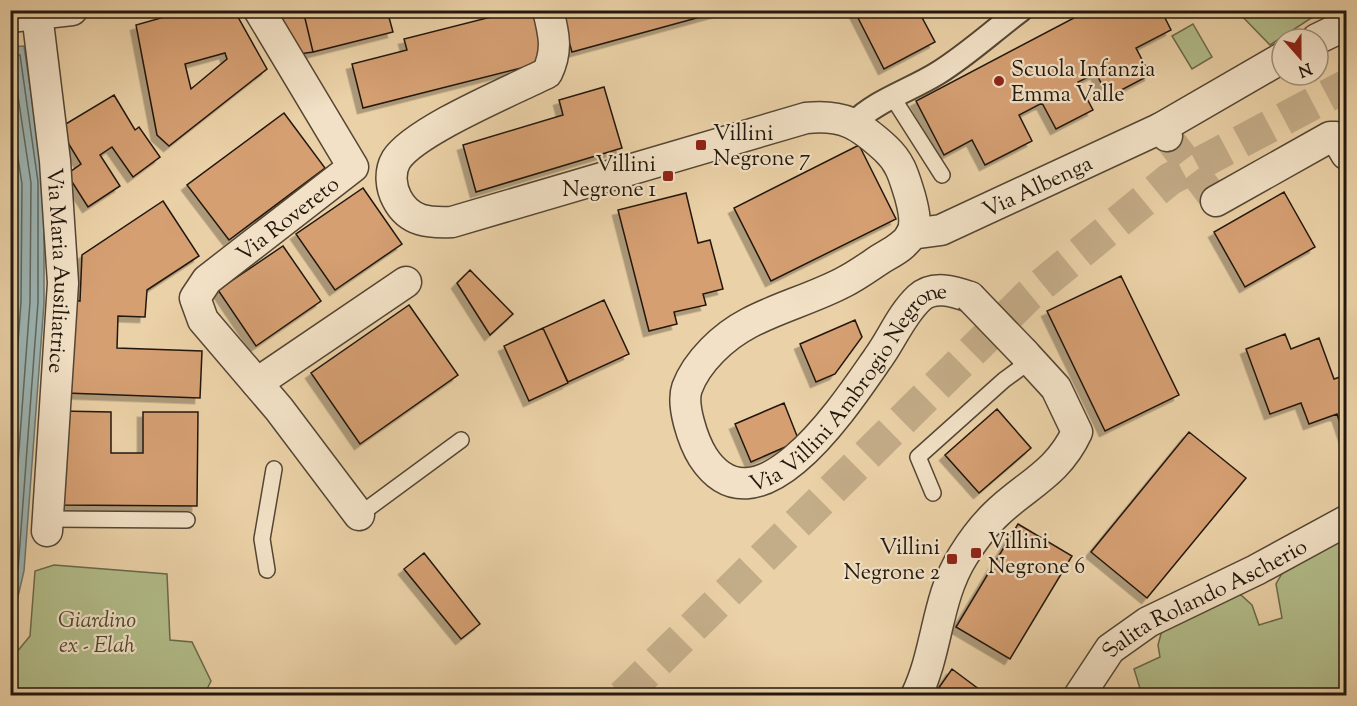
<svg xmlns="http://www.w3.org/2000/svg" width="1357" height="706" viewBox="0 0 1357 706" font-family="'Sorts Mill Goudy',serif">
<style>
.green{fill:#b2bd8a;stroke:#6a6a4c;stroke-width:1.5}
.water{fill:#9cb4b2;stroke:#6b7670;stroke-width:1.5}
.lines{fill:none;stroke-linecap:round;stroke-linejoin:round}
.shore{stroke:#5f6660;stroke-width:1.5}
.building{fill:#d59f72;stroke:#22180d;stroke-width:1.5;fill-rule:evenodd;filter:url(#shadow)}
.minor-tunnel{stroke:#c3ac88;stroke-width:30;stroke-dasharray:30 15;stroke-linecap:butt}
.motorway-tunnel{stroke:#c3ac88;stroke-width:33;stroke-dasharray:33 16;stroke-linecap:butt}
.service-casing{stroke:#544634;stroke-width:18}
.pedestrian-casing{stroke:#544634;stroke-width:26}
.minor-casing{stroke:#544634;stroke-width:33}
.service{stroke:#f2e1c6;stroke-width:15}
.pedestrian{stroke:#f2e1c6;stroke-width:22}
.minor{stroke:#f2e1c6;stroke-width:30}
.minor-bridge-casing{stroke:#544634;stroke-width:33;stroke-linecap:butt}
.minor-bridge{stroke:#f2e1c6;stroke-width:30}
.poi-dot{fill:#8f2418;stroke:#f2e1c6;stroke-width:2}
.labels{text-anchor:middle;stroke-width:4.5;stroke-linejoin:round;paint-order:stroke}
.poi-label{font-size:22px;fill:#22180d;stroke:#f2e1c6;text-anchor:start}
.street-label{font-size:22px;fill:#22180d;stroke:#f2e1c6}
.park-label{font-size:22px;font-style:italic;fill:#4d4a32;stroke:#f2e1c6}
</style>
<defs>
<filter id="shadow"><feDropShadow dx="-5.5" dy="5.5" stdDeviation="0" flood-color="#0004"/></filter>
</defs>
<rect width="100%" height="100%" fill="#ebd1a7"/>
<filter id="stains"><feTurbulence type="fractalNoise" baseFrequency=".00333" numOctaves="4"/><feColorMatrix values="0 0 0 0 .2 0 0 0 0 .09 0 0 0 0 .02 0 0 0 .5 -.17"/></filter>
<radialGradient id="worn" r=".72"><stop offset=".6" stop-color="#630" stop-opacity="0"/><stop offset="1" stop-color="#630" stop-opacity=".3"/></radialGradient>
<path class="green" d="M1237 11H1322L1270 45Z
M1193 24 1212 57 1192 69 1172 36Z
M1346 537V686L1318 696 1142 695 1134 669 1160 657 1158 645 1162 630 1226 595H1241L1252 605 1259 625 1282 618 1276 584 1284 570Z
M54 565 167 574 170 640 192 642 211 681 204 695H11V659L30 636 35 571Z"/>
<path class="water" d="M24 46 44 182V303L24 571 11 626 10 47Z"/>
<g class="lines">
<path class="shore" d="M10 53 20 55 38 182V302L18 570 10 605
M10 60 13 63 31 183 30 302 10 571
M10 107 22 184 21 302 10 451"/>
</g>
<path class="building" d="M189 10H234L267 69 169 146 157 135 136 25ZM225 53 227 59 191 89 185 64Z
M273 10H303L313 52 299 54Z
M303 10H387L393 32 313 52Z
M494 10H538L541 63 363 108 352 64 407 50 404 39 495 16Z
M560 10H726L572 52Z
M854 10H918L935 42 884 69Z
M1089 10H1161L1171 30 1136 48 1150 75 1108 97 1096 73 1078 82 1093 110 1056 129 1042 103 1019 115 1032 141 985 165 972 140 944 155 916 101Z
M604 87 622 148 476 192 463 145 563 115 559 100Z
M114 95 135 130 139 127 160 157 133 177 112 147 100 155 120 186 88 207 67 174 81 164 59 128Z
M284 113 325 168 229 240 187 185Z
M859 145 896 219 771 281 734 208Z
M363 188 402 244 335 290 296 234Z
M1284 192 1315 247 1245 287 1214 232Z
M686 193 698 243 710 240 723 289 703 294 706 305 674 312 677 324 649 331 618 210Z
M163 201 199 256 147 290 145 317 118 316 117 348 202 351 200 398 66 393 70 299 80 301 82 255Z
M283 246 321 301 256 346 218 290Z
M470 270 513 314 490 335 457 283Z
M1121 276 1179 395 1105 431 1047 311Z
M604 300 629 354 568 382 543 328Z
M409 305 458 375 360 444 311 373Z
M855 320 862 337 835 374 816 382 800 344Z
M543 328 568 383 529 401 504 346Z
M1285 334 1291 349 1319 338 1334 379 1346 375V441L1337 414 1309 424 1301 403 1270 414 1246 349Z
M784 403 799 441 751 462 735 424Z
M997 409 1031 448 979 493 945 455Z
M60 411 111 412V453H143V412H198L197 506 59 505Z
M1189 432 1246 478 1147 598 1091 552Z
M1018 524 1072 556 1010 659 956 627Z
M424 553 480 624 461 639 404 569Z
M952 669 984 693 982 696H933Z"/>
<g class="lines">
<path class="minor-tunnel" d="M1167 136 1216 201"/>
<path class="motorway-tunnel" d="M623 696 1029 295 1170 179 1346 86"/>
<defs>
<path id="service" d="M893 98 942 175
M933 493 918 457 1004 380 1030 361
M359 515 461 440
M48 519 187 520
M267 570 262 539 274 469"/>
<path id="pedestrian" d="M854 123C875 101 911 90 938 73 967 55 993 31 1021 10"/>
<g id="minor">
<path d="M259 10 353 167 207 280 195 298 203 320 279 409 359 515"/>
<path id="s1" d="M548 10C554 34 558 51 547 73 513 90 414 131 396 160 389 172 391 188 397 199 409 222 429 223 452 222L806 118C843 114 859 124 886 149 901 163 904 177 910 196 913 208 918 223 911 235 904 247 890 253 879 260 867 268 856 276 844 282 814 298 779 307 749 323 724 336 697 361 687 388 681 405 693 441 703 457 758 541 848 401 878 358 892 339 901 315 919 298 933 285 953 291 970 297"/>
<path id="s2" d="M37 14 55 161 63 283 47 531"/>
<path d="M10 17 72 10"/>
<path d="M1317 39 1346 25"/>
<path d="M1161 128 1282 58"/>
<path d="M1216 201 1330 137H1336L1346 154"/>
<path id="s3" d="M911 234 941 230 1161 128 1167 136"/>
<path d="M257 383 406 282"/>
<path d="M916 696C938 651 936 599 963 556 971 543 983 527 994 516 1025 485 1057 475 1077 432L1056 388 1024 353"/>
<path id="s4" d="M1079 696 1110 649 1148 622 1256 570 1346 521"/>
</g>
</defs>
<use href="#service" class="service-casing"/>
<use href="#pedestrian" class="pedestrian-casing"/>
<use href="#minor" class="minor-casing"/>
<use href="#service" class="service"/>
<use href="#pedestrian" class="pedestrian"/>
<use href="#minor" class="minor"/>
<defs>
<path id="minor-bridge" d="M970 297 1024 353"/>
</defs>
<use href="#minor-bridge" class="minor-bridge-casing"/>
<use href="#minor-bridge" class="minor-bridge"/>
</g>
<g class="poi-dot">
<circle cx="999" cy="81" r="6"/>
<rect x="695" y="139" width="12" height="12" rx="3"/>
<rect x="662" y="170" width="12" height="12" rx="3"/>
<rect x="970" y="547" width="12" height="12" rx="3"/>
<rect x="946" y="553" width="12" height="12" rx="3"/>
</g>
<g class="labels">
<g class="poi-label">
<text x="1011" y="76">Scuola Infanzia<tspan x="1011" dy="25">Emma Valle</tspan></text>
<text x="713" y="140">Villini<tspan x="713" dy="25">Negrone 7</tspan></text>
<text x="656" y="171" text-anchor="end">Villini<tspan x="656" dy="25">Negrone 1</tspan></text>
<text x="988" y="548">Villini<tspan x="988" dy="25">Negrone 6</tspan></text>
<text x="940" y="554" text-anchor="end">Villini<tspan x="940" dy="25">Negrone 2</tspan></text>
</g>
<g class="street-label">
<text dy="8" stroke="none"><textPath href="#s3" startOffset="136">Via Albenga</textPath></text>
<text transform="translate(287 218) rotate(-38)" y="8">Via Rovereto</text>
<text dy="8" stroke="none"><textPath href="#s2" startOffset="258">Via Maria Ausiliatrice</textPath></text>
<text dy="8" stroke="none"><textPath href="#s1" startOffset="1446">Via Villini Ambrogio Negrone</textPath></text>
<text dy="8" stroke="none"><textPath href="#s4" startOffset="164">Salita Rolando Ascherio</textPath></text>
</g>
<g class="park-label">
<text x="97" y="627">Giardino<tspan x="97" dy="25">ex - Elah</tspan></text>
</g>
</g>
<rect width="1357" height="706" fill="none" stroke="#ebd1a7" stroke-width="36"/>
<rect x="12" y="12" width="1333" height="682" fill="none" stroke="#22180d" stroke-width="3"/>
<rect x="18" y="18" width="1321" height="670" fill="none" stroke="#22180d" stroke-width="1.5"/>
<g transform="translate(1300 57) rotate(159)"><circle r="28" fill="#f2e1c6" stroke="#9f917c" stroke-width="1.5"/>
<path d="M0-4.5L10 22L0 15L-10 22Z" fill="#8f2418"/>
<text y="-9" font-size="16" font-weight="bold" text-anchor="middle" fill="#22180d">N</text>
</g>
<rect width="100%" height="100%" filter="url(#stains)"/>
<rect width="100%" height="100%" fill="url(#worn)"/>
</svg>
